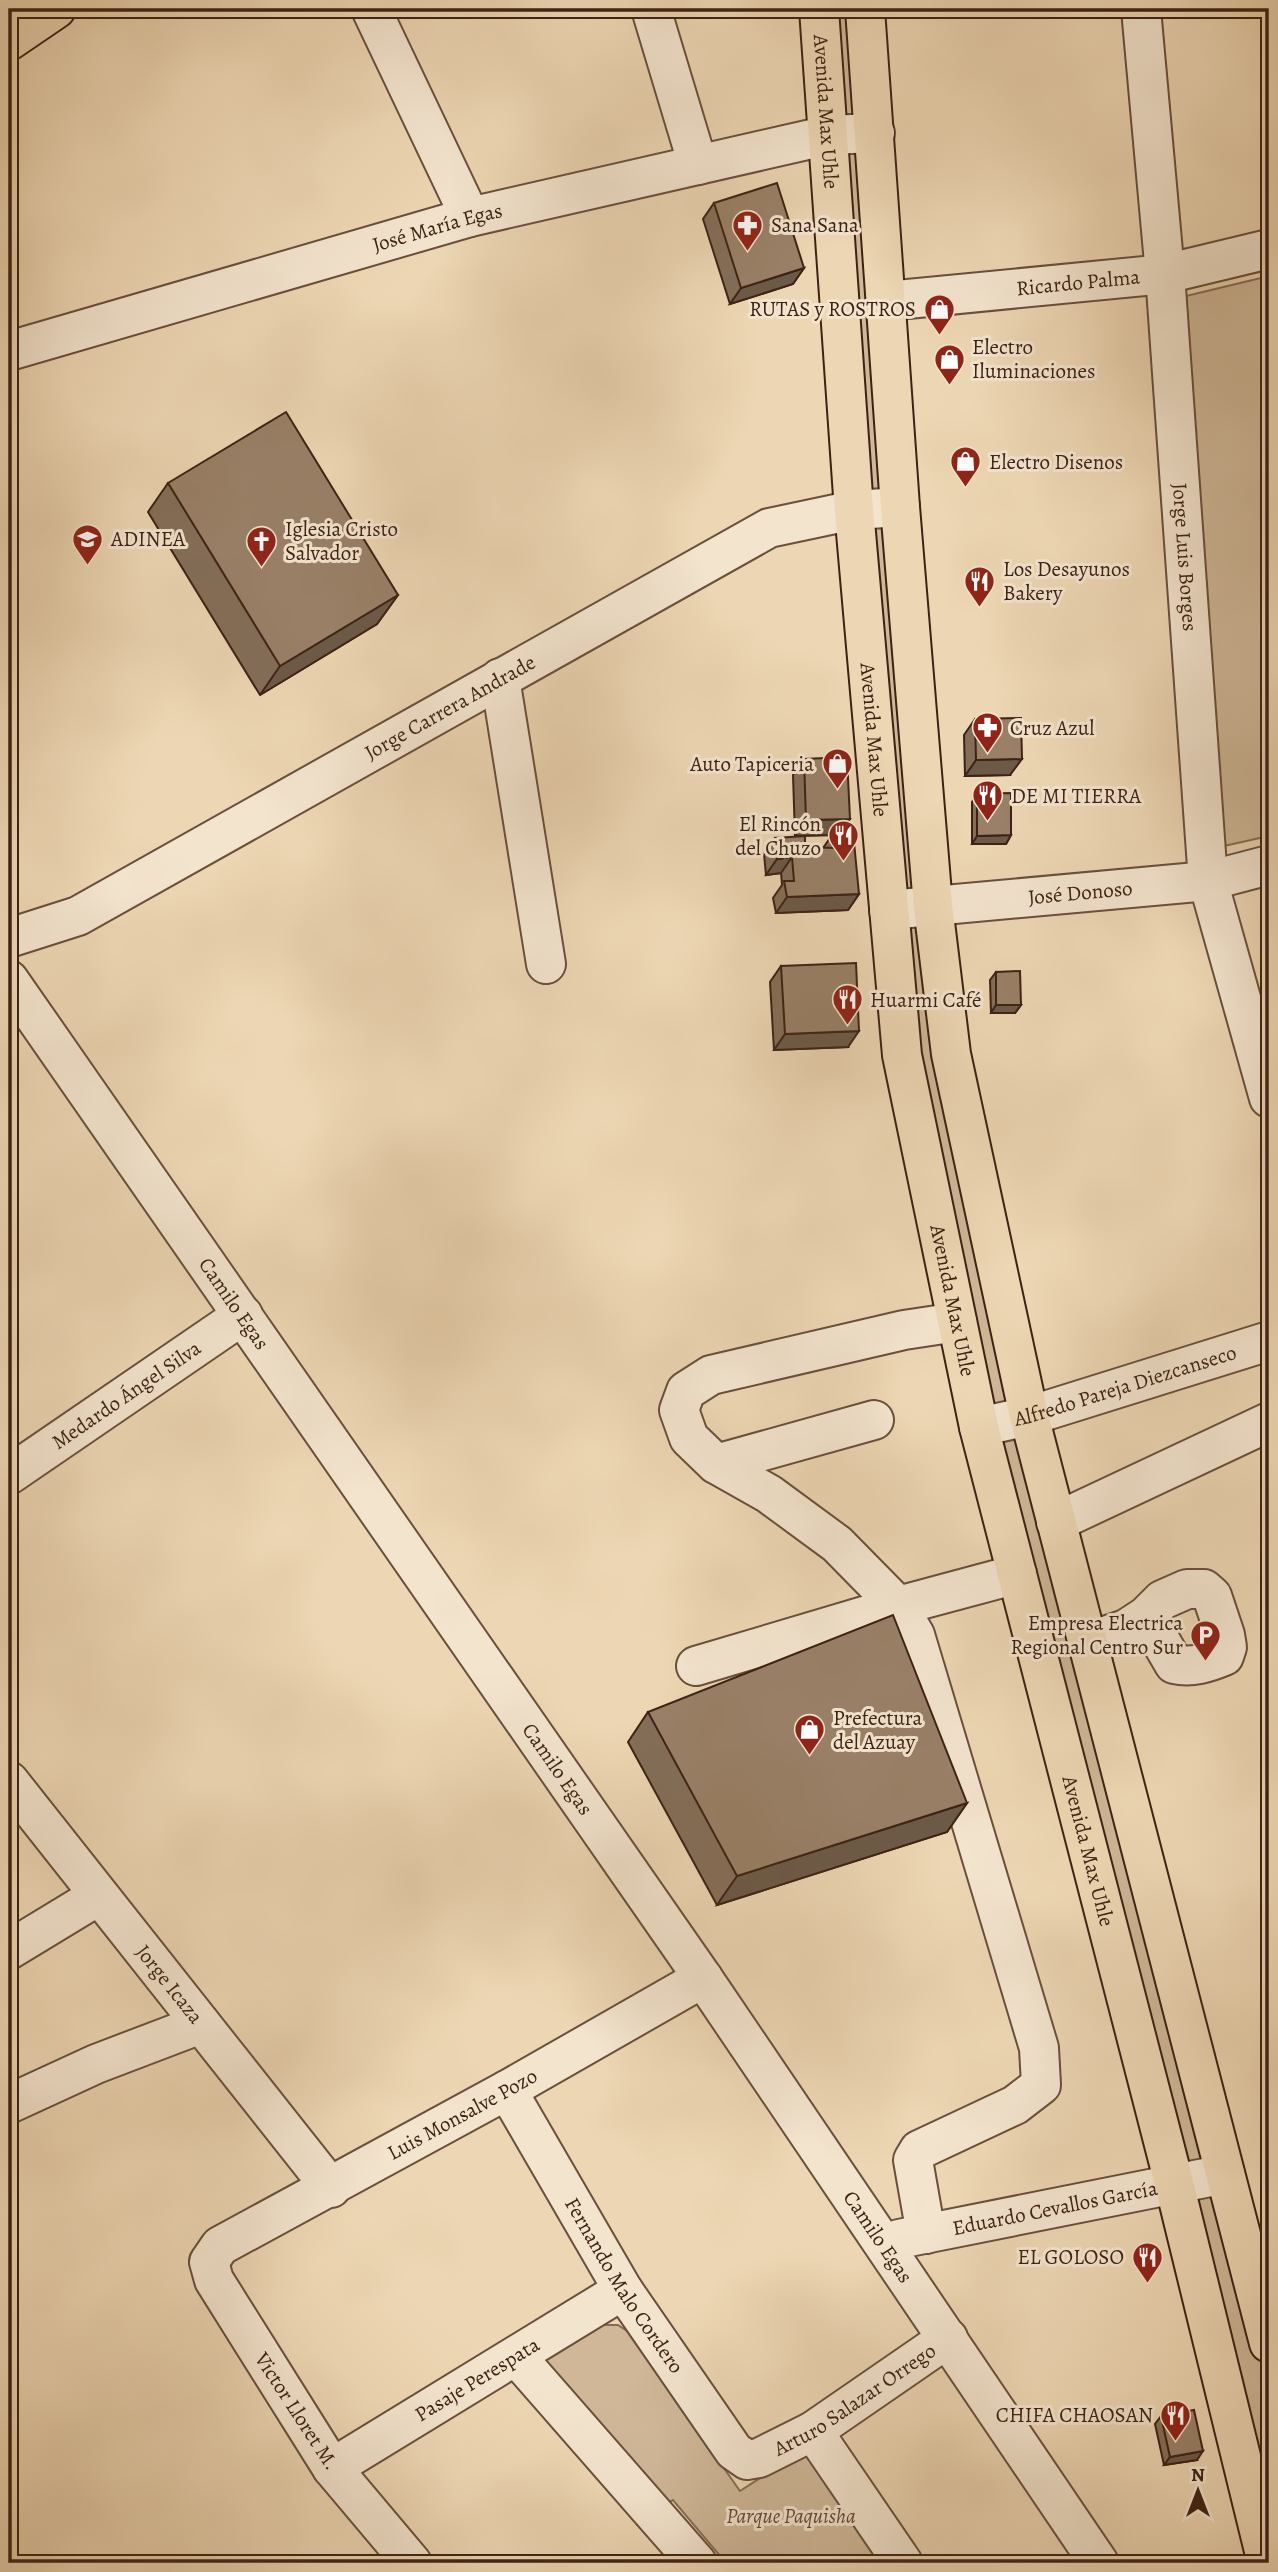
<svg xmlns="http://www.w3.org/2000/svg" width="1278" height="2572" viewBox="0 0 1278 2572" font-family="Alegreya,serif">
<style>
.green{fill:#cfb798;stroke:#866c56;stroke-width:2}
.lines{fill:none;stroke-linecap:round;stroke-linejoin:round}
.minor-casing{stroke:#694f3c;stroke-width:42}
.major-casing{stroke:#3d2215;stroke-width:42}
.minor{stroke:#f3e4ce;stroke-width:38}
.major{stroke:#edd6b3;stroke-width:38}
.wall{fill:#846e59;stroke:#3d2215;stroke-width:2}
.shaded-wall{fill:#6b5a48;stroke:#3d2215;stroke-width:2}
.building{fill:#998067;stroke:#3d2215;stroke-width:2}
.labels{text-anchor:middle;stroke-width:6;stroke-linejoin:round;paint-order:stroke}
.street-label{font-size:21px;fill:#3d2215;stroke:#f3e4ce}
.poi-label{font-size:21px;fill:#3d2215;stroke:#f3e4ce;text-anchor:start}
.park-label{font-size:21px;font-style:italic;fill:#624736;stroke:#f3e4ce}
</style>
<rect width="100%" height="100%" fill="#edd6b3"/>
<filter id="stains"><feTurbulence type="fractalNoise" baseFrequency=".00286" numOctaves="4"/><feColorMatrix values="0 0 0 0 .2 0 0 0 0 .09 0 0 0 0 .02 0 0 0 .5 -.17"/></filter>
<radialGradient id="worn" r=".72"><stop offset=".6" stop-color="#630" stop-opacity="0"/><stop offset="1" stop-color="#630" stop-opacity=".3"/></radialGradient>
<path class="green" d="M819 9H865L951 1054 1224 2168 1175 2180 902 1055Z
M1269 276V836L1224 846 1186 296Z
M1228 2174 1269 2339V2563L1174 2183Z
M602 2325H618L627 2331 740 2491 805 2449 884 2563H726L673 2500 653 2511 533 2364Z"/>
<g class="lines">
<defs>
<g id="minor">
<path d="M371 9 470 217"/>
<path d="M651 9 698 165"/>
<path id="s1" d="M1141 9 1165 274 1208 881 1269 1098"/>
<path id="s2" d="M887 301 1165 274 1269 249"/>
<path id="s3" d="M9 351 470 217 829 135 875 133"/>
<path d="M500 678 546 964"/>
<path id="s4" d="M889 910 1208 881 1269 865"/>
<path id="s5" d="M9 938 78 916 769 528 854 510 900 507"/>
<path id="s6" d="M9 980 703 1978 1099 2563"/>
<path id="s7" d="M979 1427 1029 1416 1269 1341"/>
<path d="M716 1464 874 1420"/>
<path id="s8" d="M9 1475 243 1315"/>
<path d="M1056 1522 1269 1422"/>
<path d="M1087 1642 1126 1629 1146 1616 1162 1600 1187 1589H1204L1212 1596 1225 1635 1227 1647 1224 1656C1207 1663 1192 1668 1174 1664L1146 1616"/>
<path d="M696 1666 898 1606 1017 1574"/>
<path id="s9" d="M9 1781 331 2188"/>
<path d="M9 1950 98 1896"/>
<path id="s10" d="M507 2090 623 2290 734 2451 747 2460 759 2458 813 2431 948 2338"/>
<path d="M9 2104 96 2064 201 2024"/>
<path d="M926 2234 913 2160 919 2150 1015 2105 1041 2085 1039 2048 915 1635 898 1606 837 1544 769 1494 716 1464 689 1438 679 1410 686 1391 711 1375 904 1330 957 1322"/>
<path id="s11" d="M899 2239 1225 2174"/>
<path d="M516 2356 697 2563"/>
<path d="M813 2431 903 2563"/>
<path id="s12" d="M332 2468 623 2290"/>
<path id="s13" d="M412 2563 332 2468 214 2280 209 2262 220 2246 507 2090 703 1978"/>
</g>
<g id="major">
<path id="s14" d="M819 9 854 510 902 1055 979 1427 1174 2183 1267 2563"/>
<path d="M865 9 900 507 933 906 951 1054 1029 1416 1269 2343"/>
<path d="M9 41 56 9"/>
</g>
</defs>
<use href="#minor" class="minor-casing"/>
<use href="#major" class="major-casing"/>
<use href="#minor" class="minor"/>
<use href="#major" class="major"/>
</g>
<path class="wall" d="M714 203 804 268 793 284 730 304 703 219Z
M168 483 398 595 377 624 260 695 148 512Z
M975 719 1010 775 965 776 964 735Z
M804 759 841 832 859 894 848 910 776 913 773 898 782 885 781 873 766 875 764 854 775 838 805 847 823 848 832 835 795 836 793 775Z
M977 794 1011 835 1006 844H972V802Z
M781 966 848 1047 774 1050 770 982Z
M996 972 1021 1005 1015 1013H991L990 980Z
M648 1712 967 1803 947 1832 717 1905 628 1742Z
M1161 2416 1197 2460 1164 2465 1155 2424Z"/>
<path class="shaded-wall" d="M804 268 793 284 730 304 741 288Z
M398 595 377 624 260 695 280 666Z
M1022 759 1010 775 965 776 976 760Z
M850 819 839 835 834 832 832 835 795 836 806 820Z
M1011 835 1006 844H972L977 836Z
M792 857 781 873 766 875 777 859Z
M859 894 848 910 776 913 787 897Z
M996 1005H1021L1015 1013H991Z
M859 1031 848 1047 774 1050 785 1034Z
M967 1803 947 1832 717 1905 737 1876Z
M1203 2451 1197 2460 1164 2465 1170 2457Z"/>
<path class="building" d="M777 183 804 268 741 288 714 203Z
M286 412 398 595 280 666 168 483Z
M1021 718 1022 759 976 760 975 719Z
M847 757 850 819 806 820 804 759Z
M1011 793V835L977 836V794Z
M834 832H853L859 894 787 897 784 881H794L792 857 777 859 775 838 805 836V847L834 848Z
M856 963 859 1031 785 1034 781 966Z
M1020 971 1021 1005H996V972Z
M893 1615 967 1803 737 1876 648 1712Z
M1194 2410 1203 2451 1170 2457 1161 2416Z"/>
<defs>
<symbol id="pharmacy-pin" viewBox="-11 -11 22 30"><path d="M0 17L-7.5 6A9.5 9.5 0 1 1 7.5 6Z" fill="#8f2418" stroke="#f3e4ce"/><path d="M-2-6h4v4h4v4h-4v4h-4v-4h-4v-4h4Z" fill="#fff"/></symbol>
<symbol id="shop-pin" viewBox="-11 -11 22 30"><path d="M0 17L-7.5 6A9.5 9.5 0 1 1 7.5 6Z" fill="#8f2418" stroke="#f3e4ce"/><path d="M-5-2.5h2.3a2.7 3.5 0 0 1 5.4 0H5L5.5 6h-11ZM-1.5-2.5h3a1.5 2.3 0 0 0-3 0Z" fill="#fff"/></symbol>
<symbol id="school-pin" viewBox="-11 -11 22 30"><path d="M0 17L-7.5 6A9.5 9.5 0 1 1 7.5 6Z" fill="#8f2418" stroke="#f3e4ce"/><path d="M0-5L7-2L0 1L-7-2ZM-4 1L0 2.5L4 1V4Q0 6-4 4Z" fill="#fff"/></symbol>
<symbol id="church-pin" viewBox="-11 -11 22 30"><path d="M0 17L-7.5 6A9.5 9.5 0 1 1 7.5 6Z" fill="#8f2418" stroke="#f3e4ce"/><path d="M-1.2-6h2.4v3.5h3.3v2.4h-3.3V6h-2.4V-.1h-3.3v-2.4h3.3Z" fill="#fff"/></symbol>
<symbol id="restaurant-pin" viewBox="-11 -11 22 30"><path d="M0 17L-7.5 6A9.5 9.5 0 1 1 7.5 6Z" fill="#8f2418" stroke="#f3e4ce"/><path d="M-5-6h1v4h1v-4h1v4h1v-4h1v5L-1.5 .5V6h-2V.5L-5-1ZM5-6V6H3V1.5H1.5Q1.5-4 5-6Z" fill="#fff"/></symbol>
<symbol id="parking-pin" viewBox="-11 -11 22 30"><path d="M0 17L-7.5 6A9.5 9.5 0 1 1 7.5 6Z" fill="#8f2418" stroke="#f3e4ce"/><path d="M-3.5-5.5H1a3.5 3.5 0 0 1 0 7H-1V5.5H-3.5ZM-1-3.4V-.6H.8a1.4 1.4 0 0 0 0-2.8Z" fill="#fff"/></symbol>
</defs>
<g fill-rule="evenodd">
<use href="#pharmacy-pin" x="730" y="208" width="35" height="47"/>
<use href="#shop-pin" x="922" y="292" width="35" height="47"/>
<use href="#shop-pin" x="932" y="342" width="35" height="47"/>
<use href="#shop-pin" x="948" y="444" width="35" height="47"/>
<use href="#school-pin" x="70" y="522" width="35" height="47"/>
<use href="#church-pin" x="244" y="524" width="35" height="47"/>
<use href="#restaurant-pin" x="962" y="564" width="35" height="47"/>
<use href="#pharmacy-pin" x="970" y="710" width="35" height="47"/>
<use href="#shop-pin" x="820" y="746" width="35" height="47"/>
<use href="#restaurant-pin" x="970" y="778" width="35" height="47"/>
<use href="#restaurant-pin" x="826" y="818" width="35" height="47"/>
<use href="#restaurant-pin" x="830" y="982" width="35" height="47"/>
<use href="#parking-pin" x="1188" y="1618" width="35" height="47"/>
<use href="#shop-pin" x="792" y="1712" width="35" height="47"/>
<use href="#restaurant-pin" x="1130" y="2240" width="35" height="47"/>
<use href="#restaurant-pin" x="1158" y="2398" width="35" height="47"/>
</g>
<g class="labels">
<g class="street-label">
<text dy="7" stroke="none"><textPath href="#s14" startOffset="103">Avenida Max Uhle</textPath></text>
<text dy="7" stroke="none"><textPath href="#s3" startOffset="446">José María Egas</textPath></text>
<text dy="7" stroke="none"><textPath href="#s2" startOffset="192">Ricardo Palma</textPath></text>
<text dy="7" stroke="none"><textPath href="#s1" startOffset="550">Jorge Luis Borges</textPath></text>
<text dy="7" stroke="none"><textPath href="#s5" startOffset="499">Jorge Carrera Andrade</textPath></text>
<text dy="7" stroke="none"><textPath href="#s14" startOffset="733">Avenida Max Uhle</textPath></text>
<text dy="7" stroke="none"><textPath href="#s4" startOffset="192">José Donoso</textPath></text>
<text dy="7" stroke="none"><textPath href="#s14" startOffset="1300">Avenida Max Uhle</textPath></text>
<text dy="7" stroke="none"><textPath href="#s6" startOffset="394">Camilo Egas</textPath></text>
<text dy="7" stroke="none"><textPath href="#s7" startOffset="152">Alfredo Pareja Diezcanseco</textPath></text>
<text dy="7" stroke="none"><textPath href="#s8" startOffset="142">Medardo Ángel Silva</textPath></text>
<text dy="7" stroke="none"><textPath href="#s6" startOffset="961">Camilo Egas</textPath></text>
<text dy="7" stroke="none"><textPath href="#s14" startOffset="1867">Avenida Max Uhle</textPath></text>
<text dy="7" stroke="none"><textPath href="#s9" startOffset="259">Jorge Icaza</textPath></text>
<text dy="7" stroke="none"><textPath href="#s13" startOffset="660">Luis Monsalve Pozo</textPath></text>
<text dy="7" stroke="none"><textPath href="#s11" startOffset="159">Eduardo Cevallos García</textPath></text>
<text dy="7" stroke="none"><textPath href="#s6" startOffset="1528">Camilo Egas</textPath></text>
<text dy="7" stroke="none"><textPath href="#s10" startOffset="228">Fernando Malo Cordero</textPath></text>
<text dy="7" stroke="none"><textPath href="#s12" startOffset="170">Pasaje Perespata</textPath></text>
<text dy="7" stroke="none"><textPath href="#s10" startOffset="567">Arturo Salazar Orrego</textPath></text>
<text transform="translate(297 2411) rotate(57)" y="7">Victor Lloret M.</text>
</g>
<g class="poi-label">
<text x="771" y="232">Sana Sana</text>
<text x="916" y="316" text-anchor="end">RUTAS y ROSTROS</text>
<text x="972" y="354">Electro<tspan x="972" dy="24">Iluminaciones</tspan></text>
<text x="989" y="469">Electro Disenos</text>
<text x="285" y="536">Iglesia Cristo<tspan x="285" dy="24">Salvador</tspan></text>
<text x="111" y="546">ADINEA</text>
<text x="1003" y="576">Los Desayunos<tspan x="1003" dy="24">Bakery</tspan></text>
<text x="1010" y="735">Cruz Azul</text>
<text x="814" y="771" text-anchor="end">Auto Tapiceria</text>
<text x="1011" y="803">DE MI TIERRA</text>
<text x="821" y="831" text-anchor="end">El Rincón<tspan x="821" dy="24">del Chuzo</tspan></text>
<text x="870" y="1007">Huarmi Café</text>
<text x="1183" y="1630" text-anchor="end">Empresa Electrica<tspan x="1183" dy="24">Regional Centro Sur</tspan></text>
<text x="833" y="1725">Prefectura<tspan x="833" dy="24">del Azuay</tspan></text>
<text x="1124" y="2264" text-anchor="end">EL GOLOSO</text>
<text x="1153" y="2422" text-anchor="end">CHIFA CHAOSAN</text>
</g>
<g class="park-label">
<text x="791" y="2523">Parque Paquisha</text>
</g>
</g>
<rect width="1278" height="2572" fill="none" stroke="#edd6b3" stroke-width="35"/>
<rect x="10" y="10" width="1257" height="2551" fill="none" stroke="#3d2215" stroke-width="3.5"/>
<rect x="18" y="18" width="1243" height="2537" fill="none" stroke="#3d2215" stroke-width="2"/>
<g transform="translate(1198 2491)" stroke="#f3e4ce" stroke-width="5" paint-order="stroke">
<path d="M0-5L12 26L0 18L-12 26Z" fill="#3d2215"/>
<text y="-10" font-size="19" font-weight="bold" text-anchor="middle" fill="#3d2215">N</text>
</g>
<rect width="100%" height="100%" filter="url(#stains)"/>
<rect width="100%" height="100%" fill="url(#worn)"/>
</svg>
